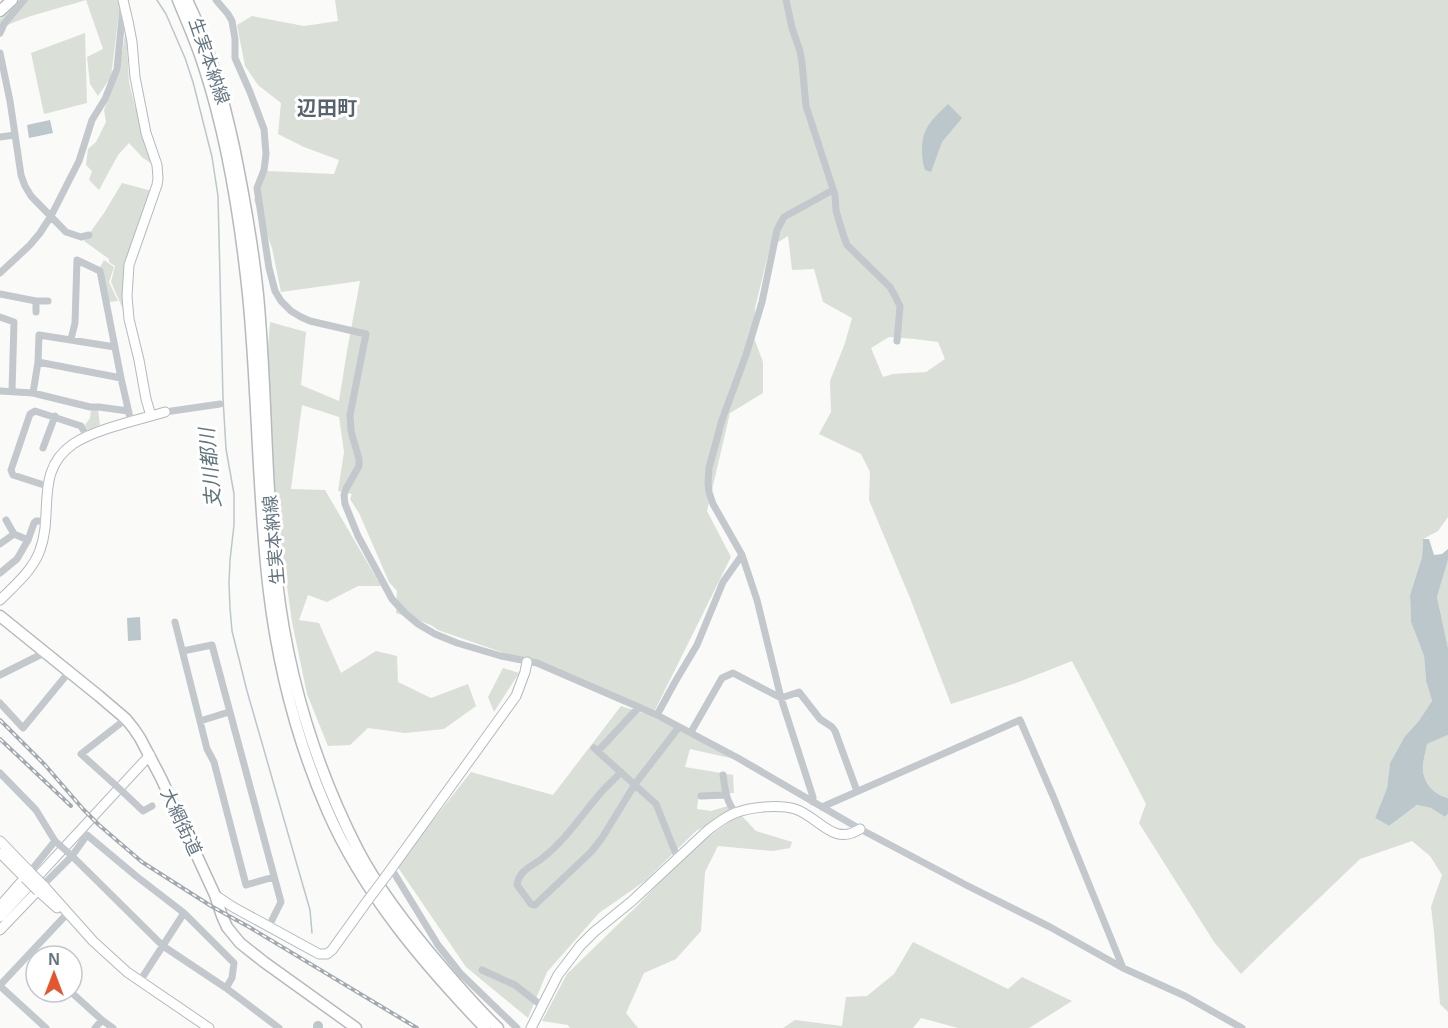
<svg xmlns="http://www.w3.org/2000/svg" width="1448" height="1028" viewBox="0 0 1448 1028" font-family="Helvetica,'Noto Sans JP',sans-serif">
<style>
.green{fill:#dadfd7;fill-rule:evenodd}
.water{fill:#bbc7cb}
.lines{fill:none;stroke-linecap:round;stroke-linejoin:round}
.stream{stroke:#bbc7cb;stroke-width:1.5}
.river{stroke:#bbc7cb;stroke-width:10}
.secondary-casing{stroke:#b3babf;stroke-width:11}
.primary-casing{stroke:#b5babe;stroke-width:13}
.street{stroke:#c3c8cc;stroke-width:7}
.secondary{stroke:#fff;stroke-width:9}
.primary{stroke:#fff;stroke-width:10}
.rail-casing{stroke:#a2aab0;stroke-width:4}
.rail{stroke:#fff;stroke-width:1.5;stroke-dasharray:4.5;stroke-linecap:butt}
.secondary-bridge-casing{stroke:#b3babf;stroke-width:11;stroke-linecap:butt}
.street-bridge{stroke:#c3c8cc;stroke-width:7}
.secondary-bridge{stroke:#fff;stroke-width:9}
.labels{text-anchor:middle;stroke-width:6;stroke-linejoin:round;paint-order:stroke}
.street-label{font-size:18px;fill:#657683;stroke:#fff}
.neighbourhood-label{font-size:20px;font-weight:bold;fill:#57646e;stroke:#fff}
.water-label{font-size:20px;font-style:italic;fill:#60757c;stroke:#fff}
</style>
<rect width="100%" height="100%" fill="#fafaf8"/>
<path class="green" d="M20 0H117L120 4 111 77 98 96 90 84 87 57 103 49 86 0C58 9 26 15 0 29V19Z
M335 0H1448V517L1438 531 1423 539 1422 557 1410 595 1411 622 1424 656 1426 681 1432 701 1418 722 1405 736 1390 763 1387 788 1375 818 1389 826 1417 805 1431 808 1445 817 1448 814V1012L1440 1004 1434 932 1431 907 1442 875 1430 856 1412 841 1360 859 1265 950 1241 974 1214 942 1139 823 1146 804 1072 661 1016 683 951 704 910 598 869 500 870 472 861 454 819 434 831 412 830 381 845 343 852 318 823 302 814 269 792 270 788 236 770 247 755 308 754 338 763 362V393L730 413 707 511 731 557 655 710 501 652 438 630 431 625 396 613 397 591 389 582 359 513 350 499 352 494 338 491 344 452 339 417 302 405 291 489 325 490 381 586H358L327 602 308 595 299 620 319 623 341 673 376 651 397 656 398 682 431 698 468 684 476 706 444 729 405 733 368 728 350 745 328 746 307 694 292 622 274 493 267 360 270 322 306 332 301 385 339 401 347 351 360 281 281 292 272 248 254 200 267 171 334 174 339 160 304 147 278 134 281 103 258 85 245 66 237 25 252 16 304 26 338 21ZM889 337 915 339 938 342 945 359 926 372 893 374 883 377 871 348Z
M126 28 129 82 135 107 148 134 155 166 143 158 129 143 118 155 99 190 89 180 92 171 86 165 88 149 96 142 106 122 104 110 119 72Z
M85 33 87 103 44 114 31 53Z
M122 183 152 191 123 280 125 306 122 307 111 282 115 266 109 262V259L84 241 104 213Z
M104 260 114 267 109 282 118 301 108 302 99 269Z
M98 409 100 425 88 430 85 425 90 418 91 410Z
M1448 560V648L1437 597Z
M503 668 519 673 494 712 488 697Z
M621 706 649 715 729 752 730 758 690 749 685 767 733 775 734 793H699L697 809 711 811 728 806 731 812 696 831 645 881 599 913 547 972 528 1018 466 967 397 866 471 772 553 795Z
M1448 735V798C1435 795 1424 784 1423 770 1422 762 1426 752 1427 744Z
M740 814 756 831 792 842 790 848 773 851 718 846 705 872 701 931 676 959 644 973 626 1013 638 1028H570L568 1025 542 1021 567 974 639 904 689 851Z
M913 942 1008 989 1022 977 1072 1001 1029 1028H958L921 1018 913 1028H783L795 1020 842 1026 846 997 867 996 894 974Z"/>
<path class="water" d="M948 104 962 118 942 142 931 172 925 170C922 162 922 154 922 146 924 125 934 118 948 104Z
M50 120 53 133 29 138 27 125Z
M1423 539H1429L1434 555 1442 554 1448 549V560L1437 597 1448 648V735L1427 744C1426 752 1422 762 1423 770 1424 784 1435 795 1448 798V814L1445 817 1431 808 1417 805 1389 826 1375 818 1387 788 1390 763 1405 736 1418 722 1432 701 1426 681 1424 656 1411 622 1410 595 1422 557Z
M140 617 141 640 128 641 127 618Z"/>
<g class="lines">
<path class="stream" d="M157 0 166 14 185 58 193 82 212 157 218 196 223 398 226 449 234 494V525L230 560 229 583 230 608 232 631 247 691 310 910 312 933"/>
<path class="river" d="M318 1028V1026"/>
<defs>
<path id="secondary" d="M123 0 128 21 132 42 135 77 146 133 157 165 158 178 157 185 129 265 127 296 129 319 139 360 146 399 151 416
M0 600C15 585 33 570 40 550 54 513 34 471 73 444 96 429 138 420 165 412
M0 841 30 872 0 906
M0 853 25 878
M386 876 516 696 525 672 527 662
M38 891 57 908
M215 895 233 907 319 954H327L332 950 368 900
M0 917 150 755
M0 930 43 885 93 941 127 972 209 1028
M531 1028 558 975 580 946 594 932 632 901 708 830C716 824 725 817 735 813 750 807 779 804 795 809 818 816 833 847 860 829"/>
<path id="primary" d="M178 0C187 22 197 44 204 67 228 140 240 218 248 294 258 393 257 493 269 592 278 666 297 741 327 810 363 893 423 963 485 1028
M187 0C210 47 223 97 234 147 244 196 253 245 258 295 267 390 265 487 277 582 288 676 315 766 358 850 380 892 411 931 442 967 460 988 478 1009 498 1028
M0 11 12 0
M0 616 99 696 126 719 134 729 140 738 161 778 215 895 222 916 227 927 240 943 264 962 356 1028"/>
</defs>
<use href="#secondary" class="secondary-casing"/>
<use href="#primary" class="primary-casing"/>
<path class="street" d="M216 0 228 14 232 21 235 39V58L250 92 264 129 266 154 264 170 257 188 269 268 275 291 281 301 291 311 301 317 310 321 366 334 350 415 351 431 359 459V466L346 489 344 495 345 504 358 536 392 599 405 613 418 624 435 634 457 643 501 656 537 663 657 715 738 758 860 829 968 886 1050 927 1123 968 1185 996 1242 1028
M786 0 792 28 800 51 802 63 806 106 835 195 836 211 843 234 847 245 890 287 895 296 900 306 897 341
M0 33 4 24 24 0
M0 53 10 101 21 175 25 186 31 196 66 232 81 237 89 235
M0 137 15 135
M0 273 30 245 40 233 51 216 79 161 92 120 105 99 117 69 123 7
M0 294 36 301H48
M36 301V312
M0 317 14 322 12 391
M71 339 75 323 77 260 100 271 121 378 131 422
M38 362 121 378
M0 391 33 393 90 407H99L128 411
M33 393 38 362 39 335 115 347
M165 412 220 404
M43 448 55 416
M47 486 13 475 11 470 30 414 35 411 81 426 87 436
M6 520 14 534 28 540
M0 544 14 534
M0 573 17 559 28 540 34 523 36 521H45
M175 622 207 749 214 762 246 885 274 877
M183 651 212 645 281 902 269 926
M0 675 46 652
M0 703 23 728 69 672
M657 715 675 682 697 645 723 582 742 555
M200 721 229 712
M691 732 722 678 733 673 781 698 799 692 820 719 832 727 835 731 857 791
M594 748 656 804 678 859
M598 751 638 708
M621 772C614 780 605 787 598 796 581 816 566 839 545 856 534 866 519 869 517 885L531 904 535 905 591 852 602 838 635 784 679 727
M0 773 36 810 55 841 30 872
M723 775C725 789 726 802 736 813
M112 782 81 754 126 719
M123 792 143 811 152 806
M701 796 726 795
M813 802V797L781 698 757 600 742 555 713 504 709 492 708 483 709 468 722 420 746 355 762 302 777 230 784 217 833 190
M822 807 1020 720 1053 796 1123 968
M72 856 163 946 226 988 279 1028
M391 868 438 945 460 973 517 1028
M43 885 72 856 87 835 136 876 184 913 234 963 232 978 226 988
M482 970 515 985 542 1006
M140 981 184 913
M0 985 65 916
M0 986 46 1028
M71 992 102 1020
M95 1028 102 1020 113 1028"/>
<use href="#secondary" class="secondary"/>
<use href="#primary" class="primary"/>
<defs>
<path id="rail" d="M0 720 45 765 83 809 99 825 142 862 211 906 249 927 417 1028
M0 739 71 806"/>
</defs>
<use href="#rail" class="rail-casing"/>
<use href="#rail" class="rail"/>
<defs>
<path id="secondary-bridge" d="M30 872 43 885
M25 878 38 891
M368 900 386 876"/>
</defs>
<use href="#secondary-bridge" class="secondary-bridge-casing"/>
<path class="street-bridge" d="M112 782 123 792
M55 841 72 856"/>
<use href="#secondary-bridge" class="secondary-bridge"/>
</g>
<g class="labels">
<g class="street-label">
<text transform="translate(209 61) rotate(71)" y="6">生実本納線</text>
<text transform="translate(274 540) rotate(-95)" y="6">生実本納線</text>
<text transform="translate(181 822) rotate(65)" y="6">大網街道</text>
</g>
<g class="neighbourhood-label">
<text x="327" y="115">辺田町</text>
</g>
<g class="water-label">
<text transform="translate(210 468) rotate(-95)" y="7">支川都川</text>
</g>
</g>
<g transform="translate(54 974)"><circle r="28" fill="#ffffff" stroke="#c1c8cd" stroke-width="1.5"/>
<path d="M0-4.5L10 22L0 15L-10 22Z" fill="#e4572e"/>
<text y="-9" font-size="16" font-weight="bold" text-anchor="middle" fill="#657683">N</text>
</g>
</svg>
